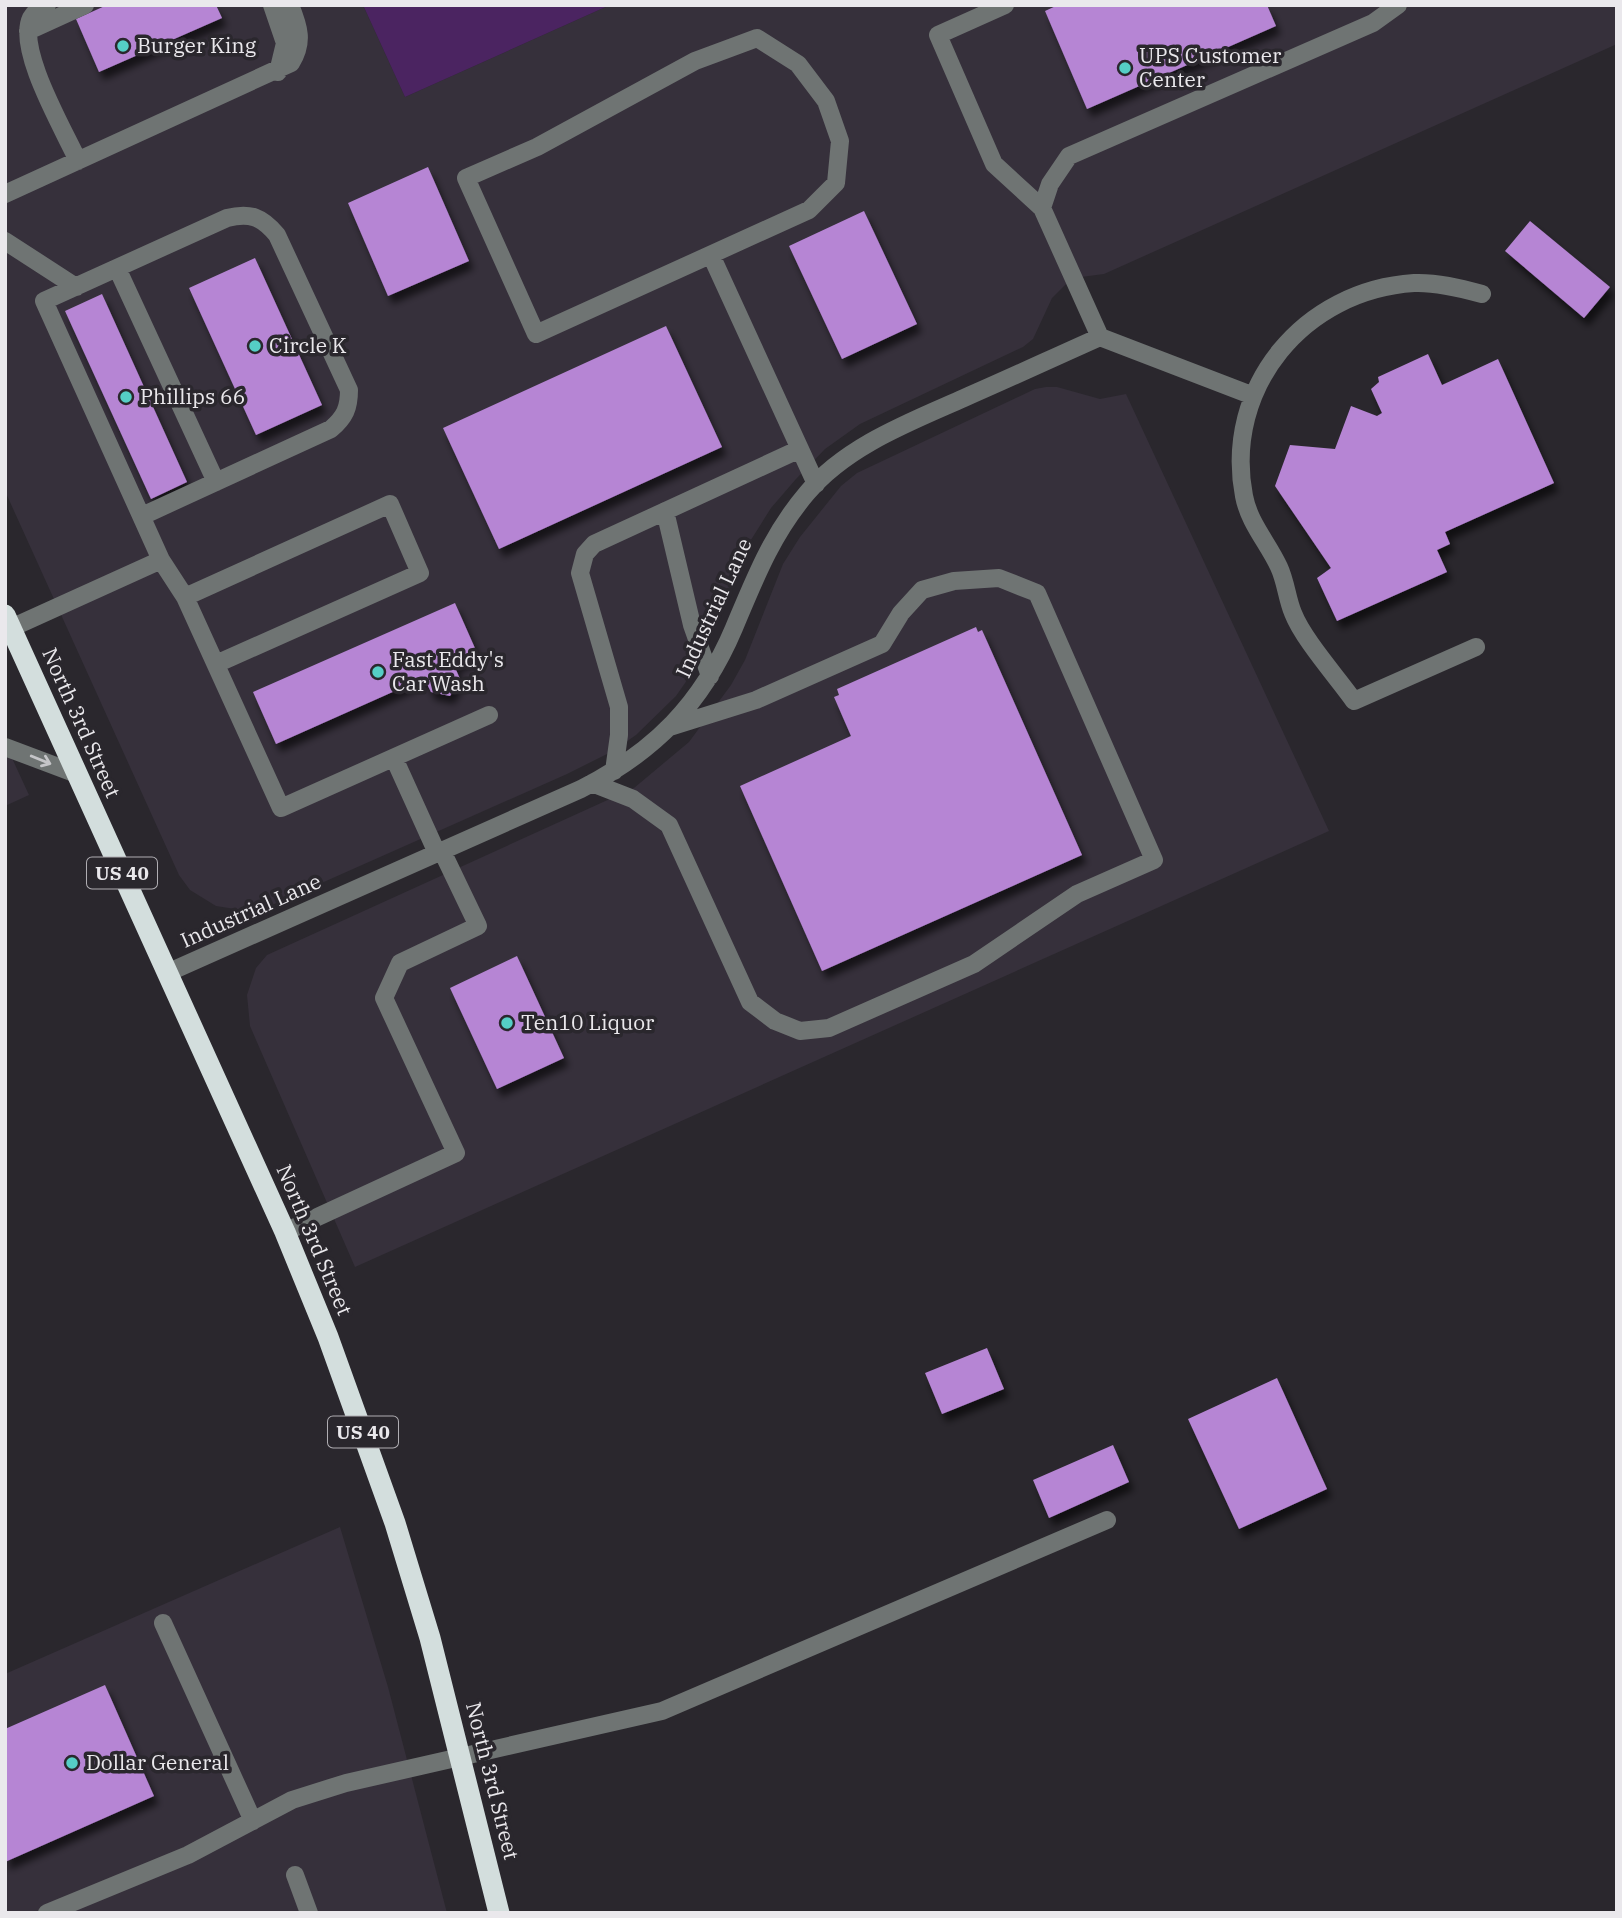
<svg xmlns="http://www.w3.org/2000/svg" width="1622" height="1918" viewBox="0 0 1622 1918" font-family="'IBM Plex Serif',serif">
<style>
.built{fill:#36303b}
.green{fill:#4b2461}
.building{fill:#b685d4;filter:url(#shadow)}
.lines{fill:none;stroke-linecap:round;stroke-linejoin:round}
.minor{stroke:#6f7473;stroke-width:18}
.highway{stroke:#d3dedd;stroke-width:21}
.oneway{stroke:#c5c5c8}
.poi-dot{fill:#55cec6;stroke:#2a272d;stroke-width:2.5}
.labels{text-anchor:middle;stroke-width:7;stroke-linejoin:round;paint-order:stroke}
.shield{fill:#2a272d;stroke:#b0aeb3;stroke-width:2}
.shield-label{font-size:19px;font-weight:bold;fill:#eae8ec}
.poi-label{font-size:21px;fill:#eae8ec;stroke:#2a272d;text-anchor:start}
.street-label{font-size:21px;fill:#eae8ec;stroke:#2a272d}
</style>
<defs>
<filter id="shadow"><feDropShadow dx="4.5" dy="8" stdDeviation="3.5" flood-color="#0009"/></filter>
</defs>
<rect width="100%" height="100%" fill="#2a272d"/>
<path class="built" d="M5 5H363L405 97 610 5H1617V44L1104 274 1081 277 1067 283 1052 298 1033 339 1023 347 860 424 825 449 796 479 771 508 749 543 706 647 692 673 676 696 636 735 613 751 567 774 263 909 248 911 216 906 190 890 179 875 5 491Z
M1046 387H1057L1100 399 1126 394 1329 831 355 1267 250 1026 247 995 256 968 267 955 634 788 689 742 731 685 745 660 783 564 800 537 841 486 857 473 1035 389Z
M5 743 29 795 5 806Z
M340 1527 388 1687 447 1913H5V1674Z"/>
<path class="green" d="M363 5H610L405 97Z"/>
<path class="building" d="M107 5H216L222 18 99 72 76 19Z
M1058 5H1267L1276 26 1087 109 1045 11Z
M428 167 469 261 388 296 348 203Z
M864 211 917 324 842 359 789 246Z
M1530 221 1610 287 1584 318 1505 251Z
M255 258 322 405 256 435 189 288Z
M102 294 187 482 151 499 65 311Z
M666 326 722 447 499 549 443 428Z
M1428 354 1442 385 1498 359 1554 483 1445 532 1450 544 1437 550 1447 572 1337 621 1317 578 1331 568 1275 486 1290 445 1335 449 1351 406 1377 416 1382 413 1371 389 1379 382 1378 377Z
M455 603 478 655 454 665 460 679 450 696 431 692 424 678 276 744 253 692Z
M976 627 978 632 982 630 1082 855 822 971 740 786 851 736 834 697 839 695 837 689Z
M517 956 564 1058 497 1089 450 988Z
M987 1348 1004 1389 942 1414 925 1373Z
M1277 1378 1327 1489 1239 1529 1188 1419Z
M1113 1445 1129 1482 1049 1518 1033 1480Z
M105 1685 154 1796 5 1862V1729Z"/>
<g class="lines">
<path class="minor" d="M47 5C40 9 35 11 31 18 16 49 64 130 78 161
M272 5 285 43 278 72
M1005 5 938 35 994 164 1042 208 1100 337 1251 395
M28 31 85 5
M757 38 798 64 826 101 840 141 836 183 809 210 536 334 466 178 537 147 695 61Z
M5 194 291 63C304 42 299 27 290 5
M1042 208 1050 184 1069 156 1373 23 1398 5
M5 241 76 287
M711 255 816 484
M117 268 216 482
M665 511 692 625 710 676
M142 516 331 429C345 417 349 408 349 390L277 235C262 217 250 212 227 218L44 301 161 560 185 597 281 808 489 715
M185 597 390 504 420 573 216 664
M11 628 161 560
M1476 647 1354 701C1337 677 1303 639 1293 613 1287 599 1286 582 1279 567 1268 543 1249 523 1244 496 1223 387 1304 290 1414 283 1436 282 1460 288 1482 294
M5 747 77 774
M394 758 437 853
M614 771 619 735V707L580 573 585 554 594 544 800 449
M592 783 633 799 669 825 750 1002 775 1021 800 1031 829 1028 974 964 1077 894 1154 860 1037 593 999 578 954 581 922 590 901 613 882 644 756 700 670 727
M167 973 581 789C654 752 702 704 734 628 755 578 772 534 807 493 846 446 910 422 964 398 1010 378 1055 357 1100 337
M285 1232 456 1153 384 998 400 963 478 926 442 851
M163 1623 253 1821
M295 1875 309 1913
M47 1913 188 1855 292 1800 346 1783 662 1711 1107 1520"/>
<path class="highway" d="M5 615 285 1232 328 1337 395 1523 430 1638 499 1913"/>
</g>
<defs><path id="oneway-shaft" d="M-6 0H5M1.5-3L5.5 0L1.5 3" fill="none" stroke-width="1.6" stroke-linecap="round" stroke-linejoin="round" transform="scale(1.75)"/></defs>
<use class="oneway" href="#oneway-shaft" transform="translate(41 760) rotate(22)"/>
<g class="poi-dot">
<circle cx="123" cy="46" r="7"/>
<circle cx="1125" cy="68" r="7"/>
<circle cx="255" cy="346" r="7"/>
<circle cx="126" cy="397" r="7"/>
<circle cx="378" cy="672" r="7"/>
<circle cx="507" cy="1023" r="7"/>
<circle cx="72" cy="1763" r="7"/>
</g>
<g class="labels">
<g class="shield">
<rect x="87" y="857.5" width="70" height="31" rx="5"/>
<rect x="328" y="1416.5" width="70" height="31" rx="5"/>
</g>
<g class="shield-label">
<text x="122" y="880">US 40</text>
<text x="363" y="1439">US 40</text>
</g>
<g class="poi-label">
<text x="137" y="53">Burger King</text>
<text x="1139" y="63">UPS Customer<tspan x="1139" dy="24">Center</tspan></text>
<text x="269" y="353">Circle K</text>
<text x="140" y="404">Phillips 66</text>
<text x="392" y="667">Fast Eddy's<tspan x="392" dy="24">Car Wash</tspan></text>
<text x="521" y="1030">Ten10 Liquor</text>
<text x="86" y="1770">Dollar General</text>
</g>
<g class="street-label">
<text transform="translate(714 608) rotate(-65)" y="7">Industrial Lane</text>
<text transform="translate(81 723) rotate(66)" y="7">North 3rd Street</text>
<text transform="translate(251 911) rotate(-24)" y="7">Industrial Lane</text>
<text transform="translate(314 1240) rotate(67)" y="7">North 3rd Street</text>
<text transform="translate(492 1781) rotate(76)" y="7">North 3rd Street</text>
</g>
</g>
<rect width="1622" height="1918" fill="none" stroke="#eae8ec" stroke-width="14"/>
</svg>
